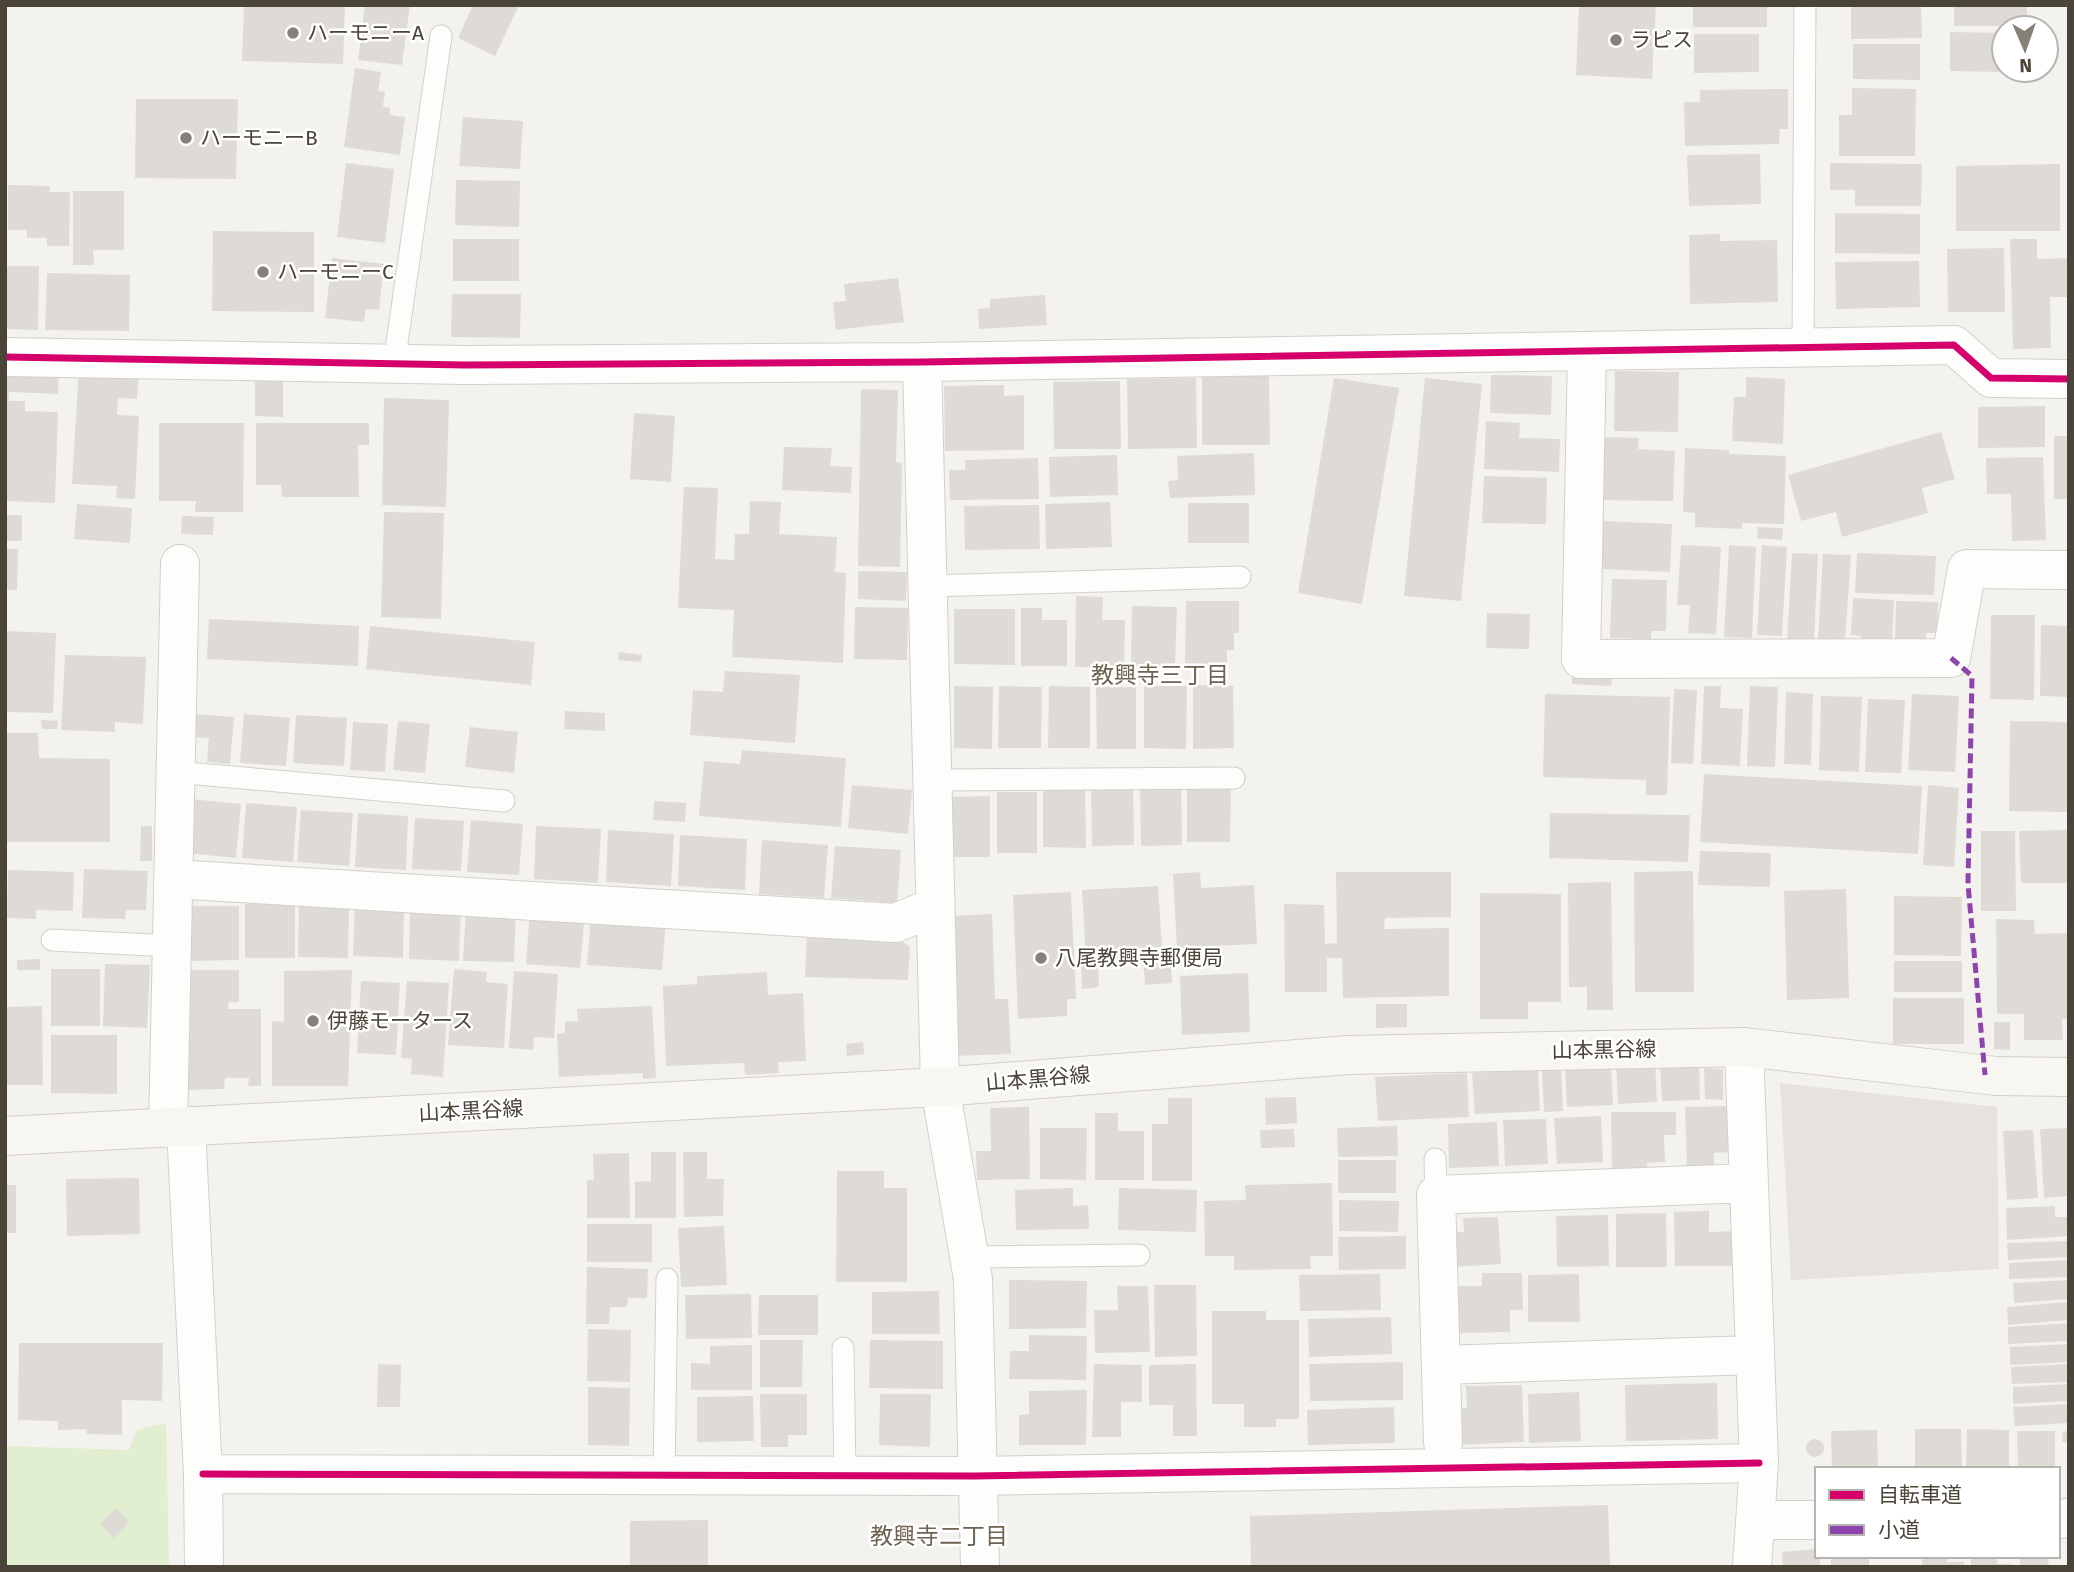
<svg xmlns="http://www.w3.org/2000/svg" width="2074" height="1572" viewBox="0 0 2074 1572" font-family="'Fira Sans','Noto Sans JP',sans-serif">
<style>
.green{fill:#e1eecf}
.parking{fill:#e6e3df}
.building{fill:#dedbd6}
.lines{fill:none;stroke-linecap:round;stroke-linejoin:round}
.service-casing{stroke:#d2d0cb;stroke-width:23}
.minor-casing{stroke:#d2d0cb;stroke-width:40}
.secondary-casing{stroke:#d3cfc5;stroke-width:40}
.service{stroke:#fdfdfc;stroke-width:21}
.minor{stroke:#fdfdfc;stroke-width:38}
.secondary{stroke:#f7f6f1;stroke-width:38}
.quiet{stroke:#8e44ad;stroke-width:5;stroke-dasharray:10 5;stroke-linecap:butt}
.cycleway-casing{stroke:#fff;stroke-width:11}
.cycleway{stroke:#d6006c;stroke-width:7}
.poi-dot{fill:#868178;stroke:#fff;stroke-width:2.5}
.labels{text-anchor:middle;stroke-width:5;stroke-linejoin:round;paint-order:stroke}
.poi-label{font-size:21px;fill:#4b4439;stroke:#fff;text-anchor:start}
.street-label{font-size:21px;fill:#4b4439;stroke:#fff}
.neighbourhood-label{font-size:23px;fill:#6e6250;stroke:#fff}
</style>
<rect width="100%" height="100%" fill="#f4f2ee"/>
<path class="green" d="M166 1423 169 1567H5V1446L129 1450 137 1430Z"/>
<path class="parking" d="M1780 1083 1997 1107 1999 1269 1791 1280Z"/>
<path class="building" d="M244 5H345L343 64 242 61Z
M365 5H410L402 65 358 60Z
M473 5H519L495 56 458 38Z
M1579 5H1656L1652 79 1576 75Z
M1693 5H1767V27H1693Z
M1851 5H1921L1922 38 1851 39Z
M1954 5H2027V26H1954Z
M1950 32 2004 33V72L1950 71Z
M2046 33H2049L2048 73 2033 72V70H2046Z
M1694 34H1759V72L1694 73Z
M1853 44H1920V80L1853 79Z
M355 68 381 72 378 91 385 92 383 106 390 108V115L405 117 400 155 344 147Z
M1852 88 1916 89 1915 156H1839V115H1852Z
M1788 89V129H1780L1779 144 1685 146 1684 102H1700V90Z
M136 99H238L236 179 135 178Z
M463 117 523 121 520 169 459 166Z
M1760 154 1761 204 1689 206 1687 155Z
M346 163 394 169 385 243 337 237Z
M1830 163 1922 164 1921 206H1855V190H1830Z
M2060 164V231H1956V166Z
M456 180 520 181 519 227 455 225Z
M8 185 50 186 49 192H70L69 246H47V238H27V230H8Z
M73 191H124V250H93L94 265H73Z
M1835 213 1920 214V254L1835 253Z
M213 231 314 232V312L212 311Z
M1720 234V241L1777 240 1778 302 1690 304 1689 235Z
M453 239H519V281H453Z
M2010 239H2037V259L2069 258V297H2050L2051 348 2013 349Z
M2004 248 2005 312H1948L1947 249Z
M332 258 384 264 379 310 366 309 364 322 325 318Z
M1919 261 1920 307 1836 309 1835 262Z
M6 266H39L38 330 5 329Z
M47 273 130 275 129 331 45 330Z
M898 278 904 322 836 330 833 302 846 301 844 284Z
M452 294H521L520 338 451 337Z
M1045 295 1047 325 979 329 978 309 990 308V299Z
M5 366 59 367 58 394 9 392V401H25V411L58 412 55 503 5 501Z
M79 367 139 370 137 399 118 398 117 415 139 416 135 499 116 498 117 486 72 484Z
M1615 371 1679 372 1678 432 1614 431Z
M1491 375 1552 376 1551 415 1490 413Z
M255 376H283V417L255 416Z
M1202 376H1269L1270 445H1202Z
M1746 377 1785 379 1783 444 1732 441 1734 397H1746Z
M1196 378 1197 448 1128 449 1127 379Z
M1334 378 1399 388 1362 604 1298 593Z
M1425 378 1482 384 1461 601 1404 596Z
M1120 381 1121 449H1054L1053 382Z
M1004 385V396L1024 395V450L945 451 944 386Z
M861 389 898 390 896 462 902 463 900 567 858 566Z
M384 398 449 400 446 507 382 505Z
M2045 406V447L1978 448V407Z
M634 413 675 416 671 482 630 479Z
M1486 421 1520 423 1519 438 1560 439 1559 472 1484 469Z
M159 423H244L243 512H195L196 501H159Z
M256 423H369V445H358L359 497H282L281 485H256Z
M1941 432 1955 479 1922 488 1928 513 1842 537 1836 512 1801 521 1788 475Z
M2054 436H2069V499H2054Z
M1598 437 1639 438 1638 449 1675 451 1673 501 1596 500Z
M784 447 832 448 830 466 852 467 851 493 782 490Z
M1685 448 1729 450V454L1786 456 1784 524 1742 523V529L1695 527V513L1683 512Z
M1254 453 1255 495 1170 498 1168 481 1178 480 1177 456Z
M1117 455 1118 495 1050 497 1049 457Z
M2043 457 2046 540 2012 541 2011 494H1987L1986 458Z
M1038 458 1039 499 950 500 949 470H965V460Z
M1484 476 1547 478 1546 524 1482 523Z
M684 487 718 488 715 559 734 560 735 534H749L750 501 781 502 779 534 837 537 835 572 846 573 843 663 732 657 734 610 678 608Z
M1110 502 1112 547 1046 549 1045 504Z
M1188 503H1249V543H1188Z
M77 504 132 508 130 543 74 539Z
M1039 505 1040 549 965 550 964 506Z
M384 512 444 513 441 619 381 617Z
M5 515H22V541H5Z
M182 516 214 517 213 535 181 534Z
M1602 521 1672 524 1670 572 1600 569Z
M1758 527 1783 528 1782 540 1757 538Z
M1681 545 1721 547 1716 634 1688 633 1690 605H1677Z
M1729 545 1756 547 1752 638 1724 637Z
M1762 545 1787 547 1782 636 1757 635Z
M5 549H18L17 590H5Z
M1792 553 1818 554 1814 642 1787 641Z
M1857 553 1936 556 1934 595 1855 593Z
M1823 554 1851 555 1845 641 1818 640Z
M858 571 907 572 906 601 858 599Z
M1612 579 1667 580 1666 631H1651V639L1610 638Z
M1076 596 1103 597 1102 620H1125L1124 667H1075Z
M1853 598 1894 600 1892 645 1861 644V636L1851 635Z
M1186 601H1239V633H1234V650H1227V665H1185Z
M1896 601 1938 602 1937 633H1926V643H1895Z
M1132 606 1177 607 1175 667 1131 666Z
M855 607 908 608 907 660 854 659Z
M1021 608H1042V620H1067V666H1021Z
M954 609H1015V665L954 664Z
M1487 613 1530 614 1529 649 1486 648Z
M1991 615H2035L2034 700 1990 699Z
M209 619 359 626 358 666 207 659Z
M2041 625 2069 626V697L2040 696Z
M370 626 535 642 531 685 366 669Z
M5 631 56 633 53 713 5 712Z
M619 652 642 655 641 662 618 660Z
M65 655 146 657 143 724 115 722V732L61 730Z
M725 671 800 675 795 743 690 735 693 690 723 692Z
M1572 671 1612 673 1611 686 1572 684Z
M1193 685 1233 686 1234 748 1193 749Z
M954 686 993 687 992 749 954 748Z
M999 686 1042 687 1041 748H998Z
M1049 686 1090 687V748H1048Z
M1144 686H1187L1186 749 1144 748Z
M1704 686H1721L1720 708 1743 709 1740 766 1701 764Z
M1750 686 1778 687 1775 767 1747 766Z
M1096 687H1136V749H1097Z
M1674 689 1697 690 1693 764 1671 763Z
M1786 692 1813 694 1811 765 1784 764Z
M1545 694 1670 697 1667 795H1646V780L1543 777Z
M1912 694 1959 696 1955 772 1908 770Z
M1821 696 1862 697 1859 772 1819 770Z
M1868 699 1905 700 1901 773 1865 772Z
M565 711 605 713V731L564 729Z
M196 714 234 717 230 764 207 762 209 738 194 737Z
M244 714 290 718 286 766 240 763Z
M296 715 347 718 344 766 293 763Z
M41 720 58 721 57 729H42Z
M398 721 430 724 425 773 393 770Z
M2010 721 2069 722V812L2009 811Z
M353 722 388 724 385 772 350 770Z
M470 727 518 732 514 773 465 767Z
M5 733H38L39 758 110 759V842H5Z
M742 750 846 758 841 827 699 816 704 761 740 764Z
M1704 774 1922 786 1918 854 1700 842Z
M852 785 912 790 908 834 848 828Z
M1091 785H1133L1134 845 1092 846Z
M1140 785H1181L1182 845 1141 846Z
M1928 785 1959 788 1954 867 1923 865Z
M1043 786H1085L1086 848 1043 847Z
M1187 786H1231L1230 842H1187Z
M997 792H1037V853H997Z
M990 796V857H948L947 797Z
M191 799 241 804 236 858 186 853Z
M654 801 686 803 685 822 653 820Z
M246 803 297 807 293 862 242 858Z
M301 810 353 813 349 866 297 862Z
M358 813 408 816 406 870 355 867Z
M1550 813 1690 815 1688 862 1549 858Z
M415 818 464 821 461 871 412 869Z
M471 820 523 824 519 875 467 872Z
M141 826H152V861H140Z
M536 826 601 829 598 883 534 879Z
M608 830 674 834 671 886 606 882Z
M2069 830V883H2021L2019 831Z
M1981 831H2015L2016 911H1981Z
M680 835 747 839 745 890 678 886Z
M762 840 828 845 824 898 759 894Z
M835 846 901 850 897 903 831 898Z
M1700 851 1771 853 1770 887 1698 885Z
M84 869 148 871 146 910H126L125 919 82 918Z
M8 870 74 872 73 911 36 910V919L7 918Z
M1693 871 1694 992H1635L1634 872Z
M1200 872 1201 888 1254 885 1257 944 1177 948 1173 874Z
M1336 872H1451V917L1385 918 1384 929 1449 928V996L1343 998 1342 958H1327V992H1285L1284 904 1324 905 1325 944 1337 943Z
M1611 882 1613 1010H1587V987H1569L1568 883Z
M1158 886 1162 947 1170 946 1172 983 1145 985 1143 956 1086 959 1082 890Z
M1846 889 1849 998 1787 1000 1784 891Z
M1071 892 1076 999H1067V1016L1018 1019 1013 895Z
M1480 893 1561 894V1002H1528V1019H1480Z
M1894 896 1962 897 1961 956 1894 955Z
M245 904H295V958H245Z
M299 904 349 905 348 958 298 957Z
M355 904 404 906 403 958 353 956Z
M188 906H239V960L188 961Z
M410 907 461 908 459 961 409 959Z
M466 907 516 908 514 962 463 961Z
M530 908 585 912 580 968 526 964Z
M992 914 995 999H1008L1011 1054 953 1056 948 916Z
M591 916 666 921 662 970 587 965Z
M1996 919 2034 920 2035 934 2069 933V1019H2062L2063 1040H2024V1014H1997Z
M807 932 896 937 910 947 908 980 805 977Z
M40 959V970H17V960Z
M1894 961H1962V992H1894Z
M105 964 150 965 147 1028 103 1026Z
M1098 965 1099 987 1082 989 1081 966Z
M51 969H100V1026H51Z
M454 969 487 972 486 982 508 984 504 1048 448 1045Z
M186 970H239V1002H229L228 1009H261V1086H248L249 1078H225L224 1089 186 1090Z
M352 970 348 1086H272V1021L284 1022V971Z
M514 971 558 974 554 1038 534 1037 533 1050 509 1048Z
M767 972 768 995 803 993 806 1061 778 1062 779 1073 745 1075 744 1063 666 1066 663 986 697 984V976Z
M1248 973 1250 1032 1182 1035 1180 976Z
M361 981 400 983 396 1055 357 1053Z
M407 981 449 983 443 1077 411 1074 412 1059 401 1058Z
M1893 998H1964V1044H1893Z
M1376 1004H1407V1027L1376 1028Z
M42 1006 43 1085H5V1007Z
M652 1006 656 1078 643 1079V1073L559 1077 557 1034 565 1033V1022L578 1021 577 1009Z
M1994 1022H2010V1050L1994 1049Z
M51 1035H117V1094L51 1093Z
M863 1042 864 1054 847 1056 846 1044Z
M1655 1060 1657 1102 1618 1104 1616 1063Z
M1699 1060 1700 1100 1662 1101 1660 1062Z
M1611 1066 1613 1105 1567 1107 1565 1068Z
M1704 1068 1723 1069V1100L1705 1099Z
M1561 1069 1563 1111 1544 1112 1542 1071Z
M1538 1070 1540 1111 1475 1114 1472 1073Z
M1467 1073 1469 1117 1378 1121 1375 1077Z
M1296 1097 1297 1123 1266 1125 1265 1098Z
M1168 1098H1192V1181H1152V1124H1168Z
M1729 1106 1731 1152 1714 1153V1165L1687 1166 1685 1107Z
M1029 1107 1030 1179 977 1180 976 1151H991L990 1108Z
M1611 1112H1676V1135H1664L1665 1162 1647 1163V1170H1612Z
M1095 1113H1118V1131H1144V1180H1095Z
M1601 1116 1603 1162 1557 1164 1554 1118Z
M1546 1119 1548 1164 1505 1166 1503 1120Z
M1497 1122 1499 1166 1449 1168 1448 1124Z
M1397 1126 1398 1156 1338 1157 1337 1128Z
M1040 1128H1087L1086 1180 1040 1179Z
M2069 1128V1196L2044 1198 2040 1129Z
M1294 1129 1295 1147 1261 1148 1260 1130Z
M2033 1130 2038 1198 2007 1200 2003 1131Z
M651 1152H676V1218H635V1182L651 1181Z
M683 1152H707V1179H724L723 1216 684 1217Z
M629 1153 630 1218H587V1180H594L593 1154Z
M1338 1160H1396V1193H1338Z
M837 1171H884V1188H907V1282H836Z
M139 1178 140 1234 67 1236 66 1179Z
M1332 1183 1333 1256H1310L1311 1269 1234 1270V1256H1205L1204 1201 1246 1200 1245 1185Z
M5 1185H16V1233H5Z
M1073 1188V1206L1088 1205 1089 1229 1016 1230 1015 1190Z
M1119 1188 1197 1190 1196 1232 1118 1230Z
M1339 1200 1399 1201 1398 1232 1339 1231Z
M2055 1206V1217H2069V1236L2007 1240 2006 1208Z
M1709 1211V1232L1738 1231V1266H1675L1674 1212Z
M1666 1213 1667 1267H1616V1214Z
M1608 1215 1609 1266 1557 1267 1556 1216Z
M1498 1217 1501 1264 1453 1267 1451 1232H1464L1463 1218Z
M587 1224H652V1262H587Z
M724 1226 727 1285 681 1287 678 1228Z
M1406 1236V1269L1339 1270 1338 1237Z
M2069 1241V1257L2008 1260 2007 1243Z
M2069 1260V1277L2009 1279V1263Z
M587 1267 648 1269 647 1298H628L627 1307H610L609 1324H586Z
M1482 1273H1522L1523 1310H1510V1332L1455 1333 1454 1286H1482Z
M1380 1274 1381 1310 1300 1311 1299 1275Z
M1579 1274 1580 1322H1528V1275Z
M1009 1280 1087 1281 1086 1328 1009 1329Z
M2069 1280V1299L2014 1303 2013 1283Z
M1154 1285H1196L1197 1356 1155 1357Z
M1117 1286H1148L1150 1352 1095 1353 1094 1310H1118Z
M939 1291 940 1334H872V1292Z
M751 1294 752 1338 686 1339 685 1295Z
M759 1295H818V1335H758Z
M2069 1302V1320L2008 1325 2007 1307Z
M1212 1311H1266V1320H1299V1419H1276V1427H1244V1404H1212Z
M1391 1317 1392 1354 1309 1357 1308 1319Z
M2069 1323V1341L2008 1344V1327Z
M588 1329 631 1330 630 1382 587 1381Z
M1029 1335 1087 1336 1086 1380 1009 1379 1010 1351H1029Z
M760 1340H803L802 1387H760Z
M870 1340 943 1341V1389L869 1388Z
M19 1343H163L162 1401 122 1400V1435L87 1434 86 1429 58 1430V1421L18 1420Z
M2069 1344V1362L2010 1365V1347Z
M752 1345V1390H691V1363L710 1364V1346Z
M1403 1362V1400L1310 1401 1309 1364Z
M378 1364 401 1365 400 1407H377Z
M1094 1364 1142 1365V1402H1121V1437H1092Z
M1196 1364 1197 1436H1173V1405H1149V1365Z
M2069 1364V1382L2012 1384 2011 1367Z
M1717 1383 1718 1439 1626 1441 1625 1385Z
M2069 1384V1401L2013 1404V1387Z
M1522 1385 1524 1442 1452 1445 1450 1409 1467 1408 1466 1386Z
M588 1387 630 1388 629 1446 588 1445Z
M1087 1390 1086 1445H1019V1415L1029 1414V1391Z
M1579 1392 1581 1441 1529 1443 1528 1394Z
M760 1394H807V1435H788V1447H761Z
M880 1394H931L930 1447 879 1445Z
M753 1396 754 1441 697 1442V1397Z
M2069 1404V1423L2015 1426 2013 1407Z
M1394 1407 1395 1443 1308 1445 1307 1410Z
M1915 1429H1961L1962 1469H1915Z
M1967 1429 2009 1430V1469H1966Z
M1877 1430 1878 1469H1832L1831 1431Z
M2017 1431H2055V1469H2018Z
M2063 1431 2069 1432V1442H2062Z
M1806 1448a9 9 0 1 1 18 0a9 9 0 1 1-18 0Z
M1608 1505 1610 1567H1251L1250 1516Z
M116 1508 129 1522 113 1538 100 1524Z
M708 1520V1567H630V1521Z
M1817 1549V1556H1820V1567H1783L1782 1552Z
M1831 1556H1869V1567H1831Z
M1922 1556H1947V1562H1964V1567H1922Z
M1971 1556H1997V1564H2011V1567H1971Z
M2020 1556H2049L2048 1567H2020Z"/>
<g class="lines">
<defs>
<path id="service" d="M1803 347 1805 5
M394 364 441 36
M928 586 1240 577
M175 772 504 801
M932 780 1234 778
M52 940 171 946
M1435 1159 1436 1195
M969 1257 1139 1255
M843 1348 845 1476
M664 1475 667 1279"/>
<path id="minor" d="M1587 352 1581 659 1951 658 1967 569 2069 570
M5 357 465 365 922 362 1954 345 1991 378 2069 379
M922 362 940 1087 973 1279 980 1567
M173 879 895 923 935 907
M1744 1047 1759 1463 1752 1567
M186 1126 203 1474 204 1567
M168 1128 180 564
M1441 1365 1755 1355
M1443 1442 1436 1195 1749 1183
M203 1474 976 1476 1759 1463
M2058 1519 2069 1518
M1755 1520H1817"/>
<path id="secondary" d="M5 1136 940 1087 1349 1055 1744 1047 1996 1076 2069 1077"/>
</defs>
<use href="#service" class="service-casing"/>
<use href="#minor" class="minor-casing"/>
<use href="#secondary" class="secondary-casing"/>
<use href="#service" class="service"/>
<use href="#minor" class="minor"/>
<use href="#secondary" class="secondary"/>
<path class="quiet" d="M1951 658 1972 676 1968 884 1985 1075"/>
<defs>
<path id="cycleway" d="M5 357 465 365 922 362 1954 345 1991 378 2069 379
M203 1474 976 1476 1759 1463"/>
</defs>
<use href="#cycleway" class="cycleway-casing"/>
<use href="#cycleway" class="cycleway"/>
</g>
<g class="poi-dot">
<circle cx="293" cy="33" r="7"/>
<circle cx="1616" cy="40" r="7"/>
<circle cx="186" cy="138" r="7"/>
<circle cx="263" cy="272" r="7"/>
<circle cx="1041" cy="958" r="7"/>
<circle cx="313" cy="1021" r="7"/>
</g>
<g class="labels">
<g class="poi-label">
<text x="307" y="40">ハーモニーA</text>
<text x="1630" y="47">ラピス</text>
<text x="200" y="145">ハーモニーB</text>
<text x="277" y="279">ハーモニーC</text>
<text x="1055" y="965">八尾教興寺郵便局</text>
<text x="327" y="1028">伊藤モータース</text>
</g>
<g class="street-label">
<text transform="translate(1604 1050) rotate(-1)" y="7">山本黒谷線</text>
<text transform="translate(1038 1079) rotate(-5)" y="7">山本黒谷線</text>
<text transform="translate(471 1111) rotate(-3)" y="7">山本黒谷線</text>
</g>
<g class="neighbourhood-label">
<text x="1160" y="683">教興寺三丁目</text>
<text x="939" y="1544">教興寺二丁目</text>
</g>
</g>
<rect width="2074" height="1572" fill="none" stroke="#4b4439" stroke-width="14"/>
<rect x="1815" y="1467" width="245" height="91" fill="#ffffff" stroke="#b7b4b0" stroke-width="2"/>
<rect x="1829" y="1490" width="35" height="10" fill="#d6006c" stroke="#b7b4b0" stroke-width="2"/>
<text x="1878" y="1502" font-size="21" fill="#4b4439">自転車道</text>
<rect x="1829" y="1525" width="35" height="10" fill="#8e44ad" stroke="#b7b4b0" stroke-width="2"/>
<text x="1878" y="1537" font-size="21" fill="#4b4439">小道</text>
<g transform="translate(2025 49) rotate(178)"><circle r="33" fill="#ffffff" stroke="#b7b4b0" stroke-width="2"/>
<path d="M0-5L12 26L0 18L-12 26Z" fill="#868178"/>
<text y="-10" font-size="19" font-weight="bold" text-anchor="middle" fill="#4b4439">N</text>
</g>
</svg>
